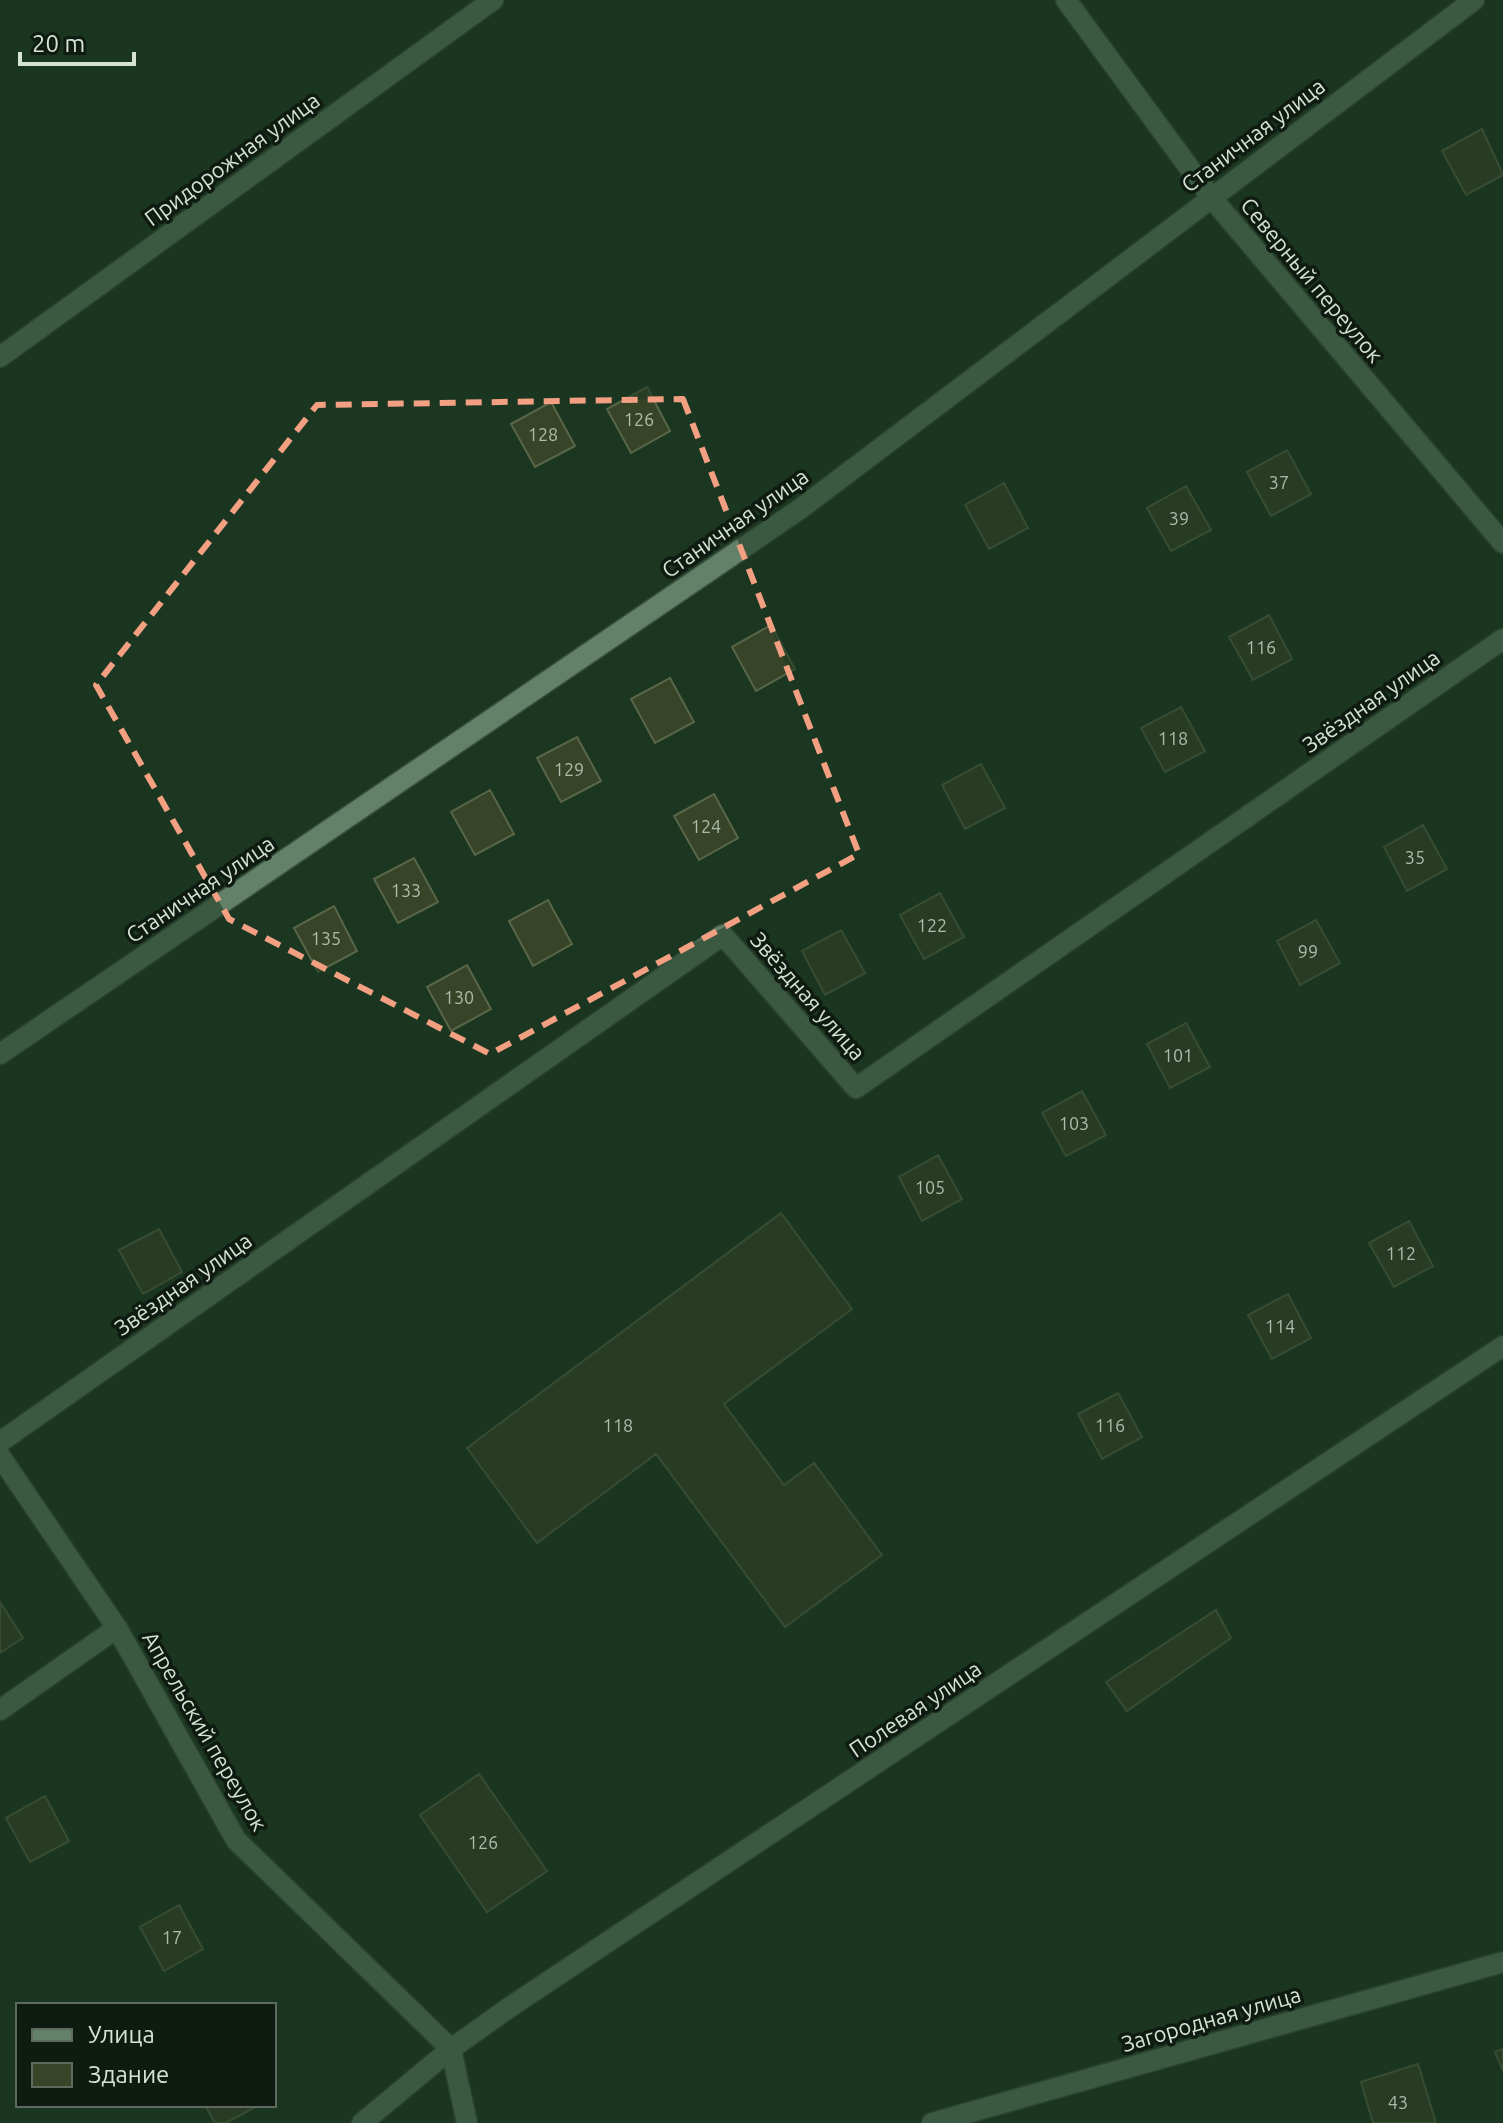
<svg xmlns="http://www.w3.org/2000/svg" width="1503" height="2123" viewBox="0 0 1503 2123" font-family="Ubuntu,sans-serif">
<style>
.building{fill:#374427;stroke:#596748;stroke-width:2}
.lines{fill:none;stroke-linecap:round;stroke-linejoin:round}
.minor-casing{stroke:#39503f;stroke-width:23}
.minor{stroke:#638068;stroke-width:20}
.marked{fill:none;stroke:#f3a082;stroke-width:6;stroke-dasharray:16 10;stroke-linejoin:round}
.labels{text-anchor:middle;stroke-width:7;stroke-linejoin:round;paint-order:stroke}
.number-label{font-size:18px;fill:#adbbaa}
.street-label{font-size:22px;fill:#d4e3d6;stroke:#0f1a11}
</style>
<rect width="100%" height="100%" fill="#1b3621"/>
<path class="building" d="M1482 129 1503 175 1466 195 1442 151Z
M647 387 670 431 631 453 607 409Z
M551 402 575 446 535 467 511 424Z
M1287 450 1311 494 1271 516 1247 472Z
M1004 483 1028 528 989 549 965 505Z
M1186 486 1211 530 1171 551 1147 508Z
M1269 615 1292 659 1253 680 1229 637Z
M771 625 795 669 756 691 732 647Z
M670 678 694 722 655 743 631 699Z
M1181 707 1205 751 1165 772 1141 728Z
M577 737 601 781 561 802 537 758Z
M981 764 1005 808 965 829 942 785Z
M490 790 514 834 475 855 451 812Z
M714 794 738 838 699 860 674 816Z
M1423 825 1447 869 1407 891 1384 847Z
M414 858 438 902 398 923 374 879Z
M940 893 964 937 924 959 900 915Z
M548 900 572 944 533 966 509 921Z
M334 906 357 951 318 972 294 928Z
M1316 920 1340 963 1300 985 1277 941Z
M841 930 865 973 825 995 802 951Z
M467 965 491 1009 451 1031 427 987Z
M1186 1023 1210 1067 1170 1088 1147 1044Z
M1082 1091 1106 1135 1066 1156 1042 1113Z
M938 1155 962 1199 922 1221 899 1177Z
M781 1213 852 1309 724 1404 784 1485 814 1463 882 1555 785 1627 656 1454 537 1543 467 1448Z
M1409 1221 1433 1266 1394 1287 1369 1243Z
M159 1229 182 1272 143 1294 119 1250Z
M1288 1294 1311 1338 1272 1359 1248 1315Z
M1118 1393 1142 1437 1102 1459 1078 1414Z
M0 1602 23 1638 0 1653Z
M1216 1610 1231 1638 1127 1711 1106 1682Z
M479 1774 547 1871 487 1912 420 1815Z
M45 1796 69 1841 30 1862 6 1818Z
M179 1905 203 1949 164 1971 140 1927Z
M1503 2049V2071L1495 2052Z
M1418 2064 1436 2123H1373L1361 2082Z
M205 2105H256L257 2106 226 2123H215Z"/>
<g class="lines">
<defs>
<path id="minor" d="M1066 0 1210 196 1503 543
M0 357 493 0
M0 1054 800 509 1474 0
M0 1442 723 935 856 1088 1503 639
M0 1456 117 1628 236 1840 451 2049 467 2123
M0 1710 117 1628
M362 2123 451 2049 510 2007 1503 1346
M932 2123 1503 1962"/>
</defs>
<use href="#minor" class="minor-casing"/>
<use href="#minor" class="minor"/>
</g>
<path d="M0 0H1503V2123H0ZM683 399 859 854 490 1054 229 919 96 685 317 405Z" fill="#1b3621" fill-opacity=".55" fill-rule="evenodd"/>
<path class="marked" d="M683 399 859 854 490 1054 229 919 96 685 317 405Z"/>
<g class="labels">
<g class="number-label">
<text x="639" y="426">126</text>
<text x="543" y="441">128</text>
<text x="1279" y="489">37</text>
<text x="1179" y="525">39</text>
<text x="1261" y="654">116</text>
<text x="1173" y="745">118</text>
<text x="569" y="776">129</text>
<text x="706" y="833">124</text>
<text x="1415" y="864">35</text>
<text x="406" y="897">133</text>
<text x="932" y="932">122</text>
<text x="326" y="945">135</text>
<text x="1308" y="958">99</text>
<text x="459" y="1004">130</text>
<text x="1178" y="1062">101</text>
<text x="1074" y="1130">103</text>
<text x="930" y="1194">105</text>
<text x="1401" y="1260">112</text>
<text x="1280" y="1333">114</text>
<text x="618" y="1432">118</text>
<text x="1110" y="1432">116</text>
<text x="483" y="1849">126</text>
<text x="172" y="1944">17</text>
<text x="1398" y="2109">43</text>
</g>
<g class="street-label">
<text transform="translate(1253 135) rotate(-37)" y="8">Станичная улица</text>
<text transform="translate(232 159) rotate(-36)" y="8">Придорожная улица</text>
<text transform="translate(1312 280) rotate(50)" y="8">Северный переулок</text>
<text transform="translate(735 523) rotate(-35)" y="8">Станичная улица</text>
<text transform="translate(1371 701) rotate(-35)" y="8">Звёздная улица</text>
<text transform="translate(200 889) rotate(-34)" y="8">Станичная улица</text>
<text transform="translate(808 996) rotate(49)" y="8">Звёздная улица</text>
<text transform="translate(183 1284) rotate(-35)" y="8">Звёздная улица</text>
<text transform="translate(915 1709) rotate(-34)" y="8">Полевая улица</text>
<text transform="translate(205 1731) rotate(60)" y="8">Апрельский переулок</text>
<text transform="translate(1211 2019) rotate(-16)" y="8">Загородная улица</text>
</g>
</g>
<rect x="16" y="2003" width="260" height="104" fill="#0f1a11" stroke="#5e6a60" stroke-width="2"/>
<rect x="32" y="2029" width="40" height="12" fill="#638068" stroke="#5e6a60" stroke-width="2"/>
<text x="88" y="2043" font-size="24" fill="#d4e3d6">Улица</text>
<rect x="32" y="2063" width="40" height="24" fill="#374427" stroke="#5e6a60" stroke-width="2"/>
<text x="88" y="2083" font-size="24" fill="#d4e3d6">Здание</text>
<path d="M20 52v12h114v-12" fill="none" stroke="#d4e3d6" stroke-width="4"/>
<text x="32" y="52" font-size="24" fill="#d4e3d6" stroke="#0f1a11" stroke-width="6" paint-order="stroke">20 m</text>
</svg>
